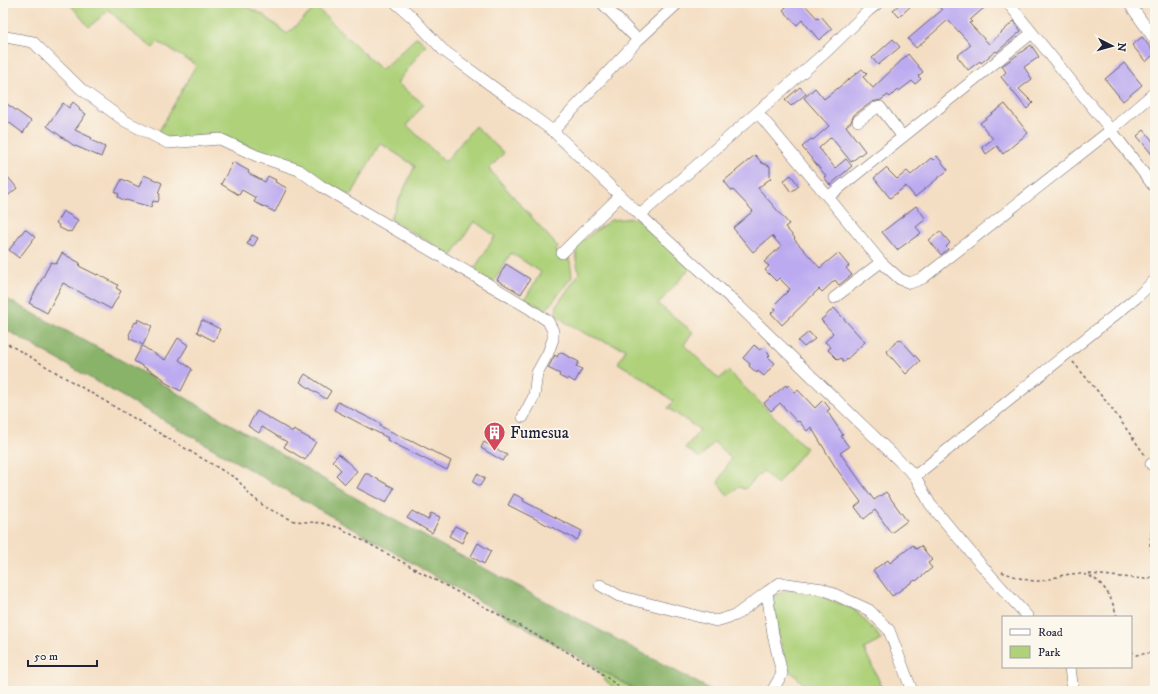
<svg xmlns="http://www.w3.org/2000/svg" width="1158" height="694" viewBox="0 0 1158 694" font-family="'IM FELL DW Pica',serif">
<style>
.green{fill:#aed17a;stroke:#687a5a}
.forest{fill:#8ab36a;stroke:#566a52}
.building{fill:#bcaaf0}
.lines{fill:none;stroke-linecap:round;stroke-linejoin:round}
.minor-casing{stroke:#6c646b;stroke-width:12}
.path{stroke:#6c646b;stroke-width:1.5;stroke-dasharray:3 3;stroke-linecap:butt}
.minor{stroke:#fff;stroke-width:11}
.labels{text-anchor:middle;stroke-width:3.5;stroke-linejoin:round;paint-order:stroke}
.poi-label{font-size:17px;fill:#22223b;stroke:#fbf7ec;text-anchor:start}
</style>
<rect width="100%" height="100%" fill="#fbf7ec"/>
<filter id="ink" filterUnits="userSpaceOnUse"><feTurbulence type="fractalNoise" baseFrequency=".025" numOctaves="2"/><feDisplacementMap in="SourceGraphic" scale="8" xChannelSelector="R" yChannelSelector="G"/><feConvolveMatrix kernelMatrix="1 2 1 2 8 2 1 2 1" color-interpolation-filters="sRGB"/></filter>
<filter id="wash" filterUnits="userSpaceOnUse"><feTurbulence type="fractalNoise" baseFrequency=".012" numOctaves="4" result="noise"/><feDisplacementMap in="SourceGraphic" scale="16" xChannelSelector="R" yChannelSelector="G"/><feGaussianBlur stdDeviation="0.9" result="paint"/><feColorMatrix in="noise" values="0 0 0 0 0 0 0 0 0 0 0 0 0 0 0 0 0 1.4 0 .05"/><feComposite in="paint" operator="in"/></filter>
<g filter="url(#wash)">
<rect width="100%" height="100%" fill="#f4dec3"/>
<path class="green" d="M69 3H238L262 14 287 34 316 7 381 70 417 37 426 45 397 83 424 104 407 125 445 162 475 126 504 153 489 169 558 247 555 252C572 257 570 260 572 277L546 310 525 299 541 272 511 253 493 283 473 271 495 236 474 221 452 256 390 219 415 166 380 143 351 196 272 157 218 133 175 140 158 133 196 65 158 42 153 48 135 35 109 10 89 27Z
M635 218 662 240 690 268 658 304 693 332 684 345 719 379 728 371 806 448 777 484 763 471 745 489 738 487 728 496 718 483 731 458 714 442 700 458 685 448 700 430 668 408 673 401 644 379 618 363 626 349C605 342 571 330 556 314L557 305 579 274 576 259 577 244 611 220Z
M789 589 819 595 855 610 876 632 881 640 864 649 884 691H850L839 686 819 691 805 685 787 668 776 626 771 598Z
M592 665 638 691H617L606 681Z"/>
<path class="forest" d="M3 297 128 364 383 514 713 691H638L435 576 3 328Z"/>
<g id="blocks">
<path class="building" d="M790 3H803L818 19 821 16 832 29 819 40 802 20 797 25 783 10Z
M901 3H914L899 17 893 10Z
M936 3H990L970 20 972 22 969 23 989 44 1014 21 1021 31 997 52 996 51 981 63 980 61 968 70 957 56 971 45 948 20 916 48 908 39 942 10Z
M1142 37 1155 53 1146 62 1132 45Z
M893 39 900 47 878 65 872 58Z
M1031 45 1039 57 1024 67 1032 79 1019 89 1033 103 1027 109 1001 77 1006 72 1002 66Z
M908 54 923 72 918 76 921 79 915 84 912 81 899 91 898 89 890 97 888 95 881 100 872 102 854 115 852 119 851 122 846 126 865 151 851 162 831 137 819 148 835 168 846 159 852 166 830 185 824 177 826 176 802 147 811 139 813 140 829 126 804 98 815 88 824 99 862 69 867 74 863 77 873 88Z
M1124 63 1142 85 1123 101 1105 79Z
M800 87 806 94 791 106 785 100Z
M73 102 80 108 79 110 86 114 75 130 92 138 91 140 105 147 101 157 73 145 47 126 63 103 69 108Z
M7 104 31 121 23 133 3 118V110Z
M1005 104 1028 133 1003 154 997 146 986 154 982 147 993 139 980 123Z
M1144 130 1155 144V158L1137 136Z
M755 155 762 163 770 166V176L771 178 758 188 789 224 785 227 795 238 794 239 820 268 838 253 849 266 846 268 852 275 839 285 835 280 822 292 819 289 782 325 771 313 776 309 773 306 790 289 779 278 776 281 765 270 769 266 764 262 781 246 772 236 753 252 733 228 753 211 733 190 732 191 724 181Z
M937 156 948 170 915 197 906 186 890 198 874 178 886 168 897 179 907 171 911 175 931 158 933 160Z
M233 162 249 171 248 173 265 182 268 176 276 180 275 182 287 188 275 212 254 202 256 198 242 190 239 195 221 184Z
M3 171 17 188 3 200Z
M144 175 162 183 158 193 160 194 158 202 153 201 151 207 126 200 125 201 118 197 119 194 115 192 122 179 139 187Z
M791 175 799 186 791 192 783 181Z
M916 206 926 219 916 227 921 233 897 250 882 232Z
M63 211 78 220 71 232 69 231 68 232 58 227 59 225 56 223Z
M25 229 35 237 19 258 9 250Z
M940 231 950 243 946 247 948 249 941 255 929 240Z
M252 235 258 238 253 247 247 244Z
M62 253 80 263 79 266 97 275 98 274 118 285 116 288 121 291 111 309 63 283 47 313 29 303 51 262 56 264Z
M506 264 530 279 521 294 497 280Z
M834 308 865 342 844 362 841 358 838 360 828 350 831 347 825 342 833 333 821 320Z
M138 319 152 326 143 345 129 338 130 336 129 335 135 322 137 323Z
M202 320 220 329 214 341 197 332Z
M809 332 815 339 804 347 798 341Z
M178 338 188 345 179 360 192 369 181 391 163 381 164 379 134 361 142 346 165 360Z
M900 339 920 361 906 374 886 351Z
M754 345 760 350 762 347 770 355 768 357 775 363 764 376 758 371 757 373 749 366 750 364 743 358Z
M560 352 579 362 576 366 582 369 575 382 568 378 567 380 559 376 560 374 548 368 555 355 557 357Z
M305 374 331 391 326 399 300 382Z
M786 385 787 387 789 385 795 392 798 390 815 408 823 400 830 409 827 411 843 435 841 436 849 447 840 453 874 500 886 492 907 521 891 533 875 510 864 519 855 507 861 502 836 468 811 427 807 431 799 421 797 422 780 403 771 411 764 403Z
M338 402 381 424 380 426 412 442 413 441 451 461 447 470 387 440 388 438 334 410Z
M257 411 293 432 294 430 316 442 305 460 284 447 287 442 262 427 259 433 248 426Z
M484 442 507 455 503 461 481 448Z
M339 454 357 471 345 484 336 475 341 470 332 461Z
M365 474H368L394 488 386 503 357 488Z
M477 474 485 478 480 486 473 482Z
M514 494 524 499 523 501 582 531 577 540 508 505Z
M412 511 428 520 431 513 440 517 432 533 407 518Z
M455 526 467 532 462 543 449 536Z
M478 543 491 551 484 564 471 556Z
M913 545 916 549 921 546 932 560 928 563 932 568 916 581 915 580 892 596 873 570 888 560 890 563Z"/>
</g>
</g>
<g filter="url(#ink)">
<use href="#blocks" fill-opacity="0" stroke="#6c646b" stroke-width="1"/>
<g class="lines">
<defs>
<path id="minor" d="M396 3 411 16 443 50 553 131 640 215 737 304 915 476 930 504 983 567 1028 617
M602 3 638 40
M1008 3 1111 130 1155 188
M1129 3 1155 40
M3 38 6 37 33 42 81 89 125 121 168 143 220 139 257 156 299 170 321 186 527 307 548 321 553 331V339L548 353 537 373 534 396 523 417
M758 113 828 197 881 262 900 279 910 283 923 278 1111 130 1155 92
M858 121 876 108 880 107 903 137
M553 131 638 40 678 3
M828 197 1032 33
M640 215 827 51 868 11 878 3
M562 253 620 196
M834 298 881 262
M1151 464 1155 463
M915 476 1136 298 1155 280
M600 585 619 596 716 621 736 615 767 592
M772 691 782 674 773 634 767 592 780 583 823 589 869 610 889 630 912 691
M1070 691 1072 684 1070 667"/>
</defs>
<use href="#minor" class="minor-casing"/>
<path class="path" d="M3 341 237 479 249 494 265 507 294 521 322 523 340 528 591 665 624 691
M1073 362 1110 406 1145 455
M1155 495 1150 545 1155 564
M1002 572C1014 576 1028 582 1041 581 1049 580 1057 576 1065 575 1096 568 1110 590 1117 617
M1089 574 1145 579 1155 576
M1131 651 1136 655 1155 652"/>
<use href="#minor" class="minor"/>
</g>
</g>
<defs>
<symbol id="building-pin" viewBox="-11 -11 22 30"><path d="M0 17L-7.5 6A9.5 9.5 0 1 1 7.5 6Z" fill="#d1495b" stroke="#fbf7ec"/><path d="M-4-6H4V6H1V3H-1V6H-4ZM-2.5-4.3h1.7v1.8h-1.7ZM.8-4.3h1.7v1.8H.8ZM-2.5-1h1.7V.8h-1.7ZM.8-1h1.7V.8H.8Z" fill="#fff"/></symbol>
</defs>
<g fill-rule="evenodd">
<use href="#building-pin" x="482" y="420" width="25" height="34"/>
</g>
<g class="labels">
<g class="poi-label">
<text x="510" y="438">Fumesua</text>
</g>
</g>
<rect width="1158" height="694" fill="none" stroke="#fbf7ec" stroke-width="16"/>
<rect x="1002" y="616" width="130" height="52" fill="#fbf7ec" stroke="#a4a2a5"/>
<rect x="1010" y="629" width="20" height="6" fill="#ffffff" stroke="#a4a2a5"/>
<text x="1038" y="636" font-size="12" fill="#22223b">Road</text>
<rect x="1010" y="646" width="20" height="12" fill="#aed17a" stroke="#a4a2a5"/>
<text x="1038" y="656" font-size="12" fill="#22223b">Park</text>
<g transform="translate(1112 46) rotate(96)" stroke="#fbf7ec" stroke-width="3" paint-order="stroke">
<path d="M0-3L7 15L0 10L-7 15Z" fill="#22223b"/>
<text y="-6" font-size="11" font-weight="bold" text-anchor="middle" fill="#22223b">N</text>
</g>
<path d="M28 660v6h69v-6" fill="none" stroke="#22223b" stroke-width="2"/>
<text x="34" y="660" font-size="12" fill="#22223b" stroke="#fbf7ec" stroke-width="3" paint-order="stroke">50 m</text>
</svg>
